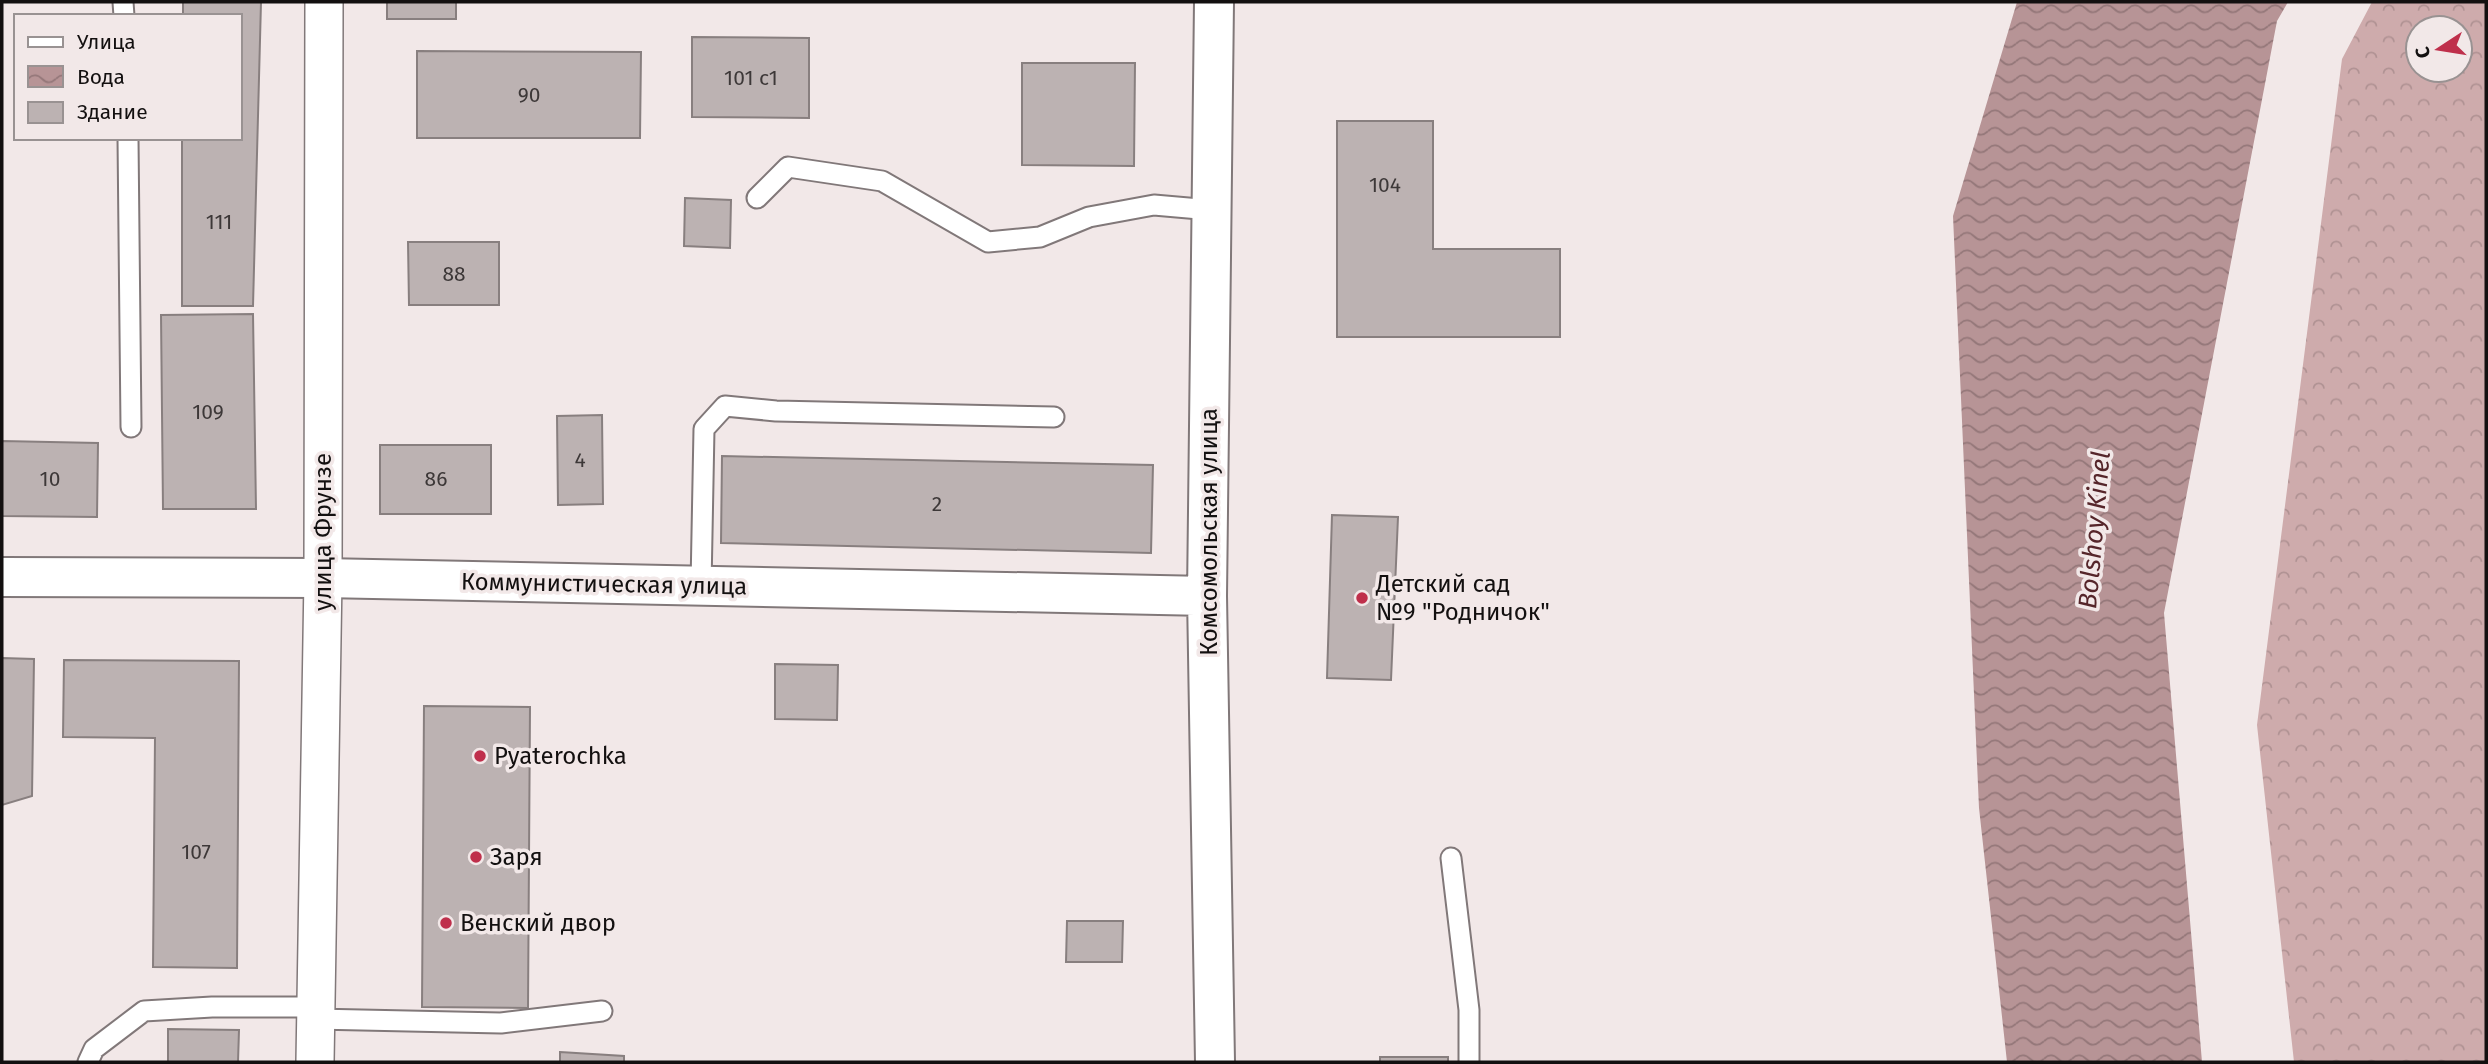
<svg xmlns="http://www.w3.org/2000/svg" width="2488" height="1064" viewBox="0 0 2488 1064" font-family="'Fira Sans',sans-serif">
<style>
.forest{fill:url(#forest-crowns);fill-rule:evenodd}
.water{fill:url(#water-waves)}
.building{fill:#bcb2b2;stroke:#887f7f;stroke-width:2}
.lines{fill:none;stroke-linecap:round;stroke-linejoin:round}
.lane-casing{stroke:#817879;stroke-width:23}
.street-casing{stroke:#817879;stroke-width:40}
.secondary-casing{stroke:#817879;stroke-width:42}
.lane{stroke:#fff;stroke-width:19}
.street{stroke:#fff;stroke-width:37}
.secondary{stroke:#fff;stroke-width:38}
.poi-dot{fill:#bf2f4b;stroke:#f2e8e8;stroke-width:2.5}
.labels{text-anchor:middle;stroke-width:7;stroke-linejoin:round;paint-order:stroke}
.number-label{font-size:21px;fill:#3d3838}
.street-label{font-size:24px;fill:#131010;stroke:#f2e8e8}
.poi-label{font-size:24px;fill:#131010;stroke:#f2e8e8;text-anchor:start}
.water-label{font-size:26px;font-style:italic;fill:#55252a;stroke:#f2e8e8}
</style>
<defs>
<pattern id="forest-crowns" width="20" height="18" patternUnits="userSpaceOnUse" patternTransform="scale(1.75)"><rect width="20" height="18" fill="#ceabac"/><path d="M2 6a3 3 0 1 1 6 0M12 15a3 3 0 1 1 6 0" fill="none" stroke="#b09293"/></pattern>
<pattern id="water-waves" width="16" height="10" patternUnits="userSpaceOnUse" patternTransform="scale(1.75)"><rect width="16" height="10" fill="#b79496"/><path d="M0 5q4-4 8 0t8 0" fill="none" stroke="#947779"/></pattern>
</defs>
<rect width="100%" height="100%" fill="#f2e8e8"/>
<path class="forest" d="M2372 2H2486V1062H2294L2257 725 2342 59ZM2418 28H2460V70H2418Z"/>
<path class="water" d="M2017 2H2288L2277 21 2164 613 2202 1062H2007L1979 808 1953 216Z"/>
<path class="building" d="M183 2H261L253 306H182V138H240V16H183Z
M387 2H456V19H387Z
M692 37 809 38V118L692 117Z
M417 51 641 52 640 138H417Z
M1022 63H1135L1134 166 1022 165Z
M1337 121H1433V249H1560V337H1337Z
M685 198 731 200 730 248 684 246Z
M408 242H499V305H409Z
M253 314 256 509H163L161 315Z
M602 415 603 504 558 505 557 416Z
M2 441 98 443 97 517 2 516Z
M380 445H491V514H380Z
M722 456 1153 465 1151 553 721 543Z
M1332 515 1398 517 1391 680 1327 678Z
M2 658 34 659 32 796 2 805Z
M64 660 239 661 237 968 153 967 155 738 63 737Z
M775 664 838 665 837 720 775 719Z
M424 706 530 707 528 1008 422 1007Z
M1067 921H1123L1122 962H1066Z
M168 1029 239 1030 238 1062H168Z
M560 1052 624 1056V1062H560Z
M1380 1057H1448V1062H1380Z"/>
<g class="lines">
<defs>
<path id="lane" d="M123 2 124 16
M128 138 131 427
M757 198 788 167 882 181 988 242 1040 237 1089 217 1154 205 1211 210
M701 586 704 429 725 406 776 411 1054 417
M1451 858 1469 1010V1062
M315 1019 501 1023 602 1011
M88 1062 94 1049 144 1011 212 1007H316"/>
<path id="street" d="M315 1062 323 578 324 2"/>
<path id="secondary" d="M1214 2 1207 596 1215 1062
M2 577 323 578 1207 596"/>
</defs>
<use href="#lane" class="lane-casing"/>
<use href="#street" class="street-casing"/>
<use href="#secondary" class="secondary-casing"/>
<use href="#lane" class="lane"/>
<use href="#street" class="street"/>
<use href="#secondary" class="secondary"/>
</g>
<g class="poi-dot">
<circle cx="1362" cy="598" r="7"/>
<circle cx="480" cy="756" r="7"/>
<circle cx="476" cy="857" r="7"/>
<circle cx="446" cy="923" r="7"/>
</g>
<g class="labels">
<g class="number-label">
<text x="751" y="85">101 с1</text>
<text x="529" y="102">90</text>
<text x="1385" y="192">104</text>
<text x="219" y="229">111</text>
<text x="454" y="281">88</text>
<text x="208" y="419">109</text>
<text x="580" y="467">4</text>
<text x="50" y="486">10</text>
<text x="436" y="486">86</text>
<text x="937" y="511">2</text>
<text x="196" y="859">107</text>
</g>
<g class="street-label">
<text transform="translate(323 532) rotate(-90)" y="8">улица Фрунзе</text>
<text transform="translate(1209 532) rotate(-90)" y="8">Комсомольская улица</text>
<text transform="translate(604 584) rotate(1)" y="8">Коммунистическая улица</text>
</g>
<g class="poi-label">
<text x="1376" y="592">Детский сад<tspan x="1376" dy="28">№9 "Родничок"</tspan></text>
<text x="494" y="764">Pyaterochka</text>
<text x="490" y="865">Заря</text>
<text x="460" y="931">Венский двор</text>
</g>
<g class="water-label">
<text transform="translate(2094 530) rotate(-85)" y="9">Bolshoy Kinel</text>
</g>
</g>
<rect width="2488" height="1064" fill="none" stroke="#131010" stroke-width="7"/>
<rect x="14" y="14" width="228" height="126" fill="#f2e8e8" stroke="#999292" stroke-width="2"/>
<rect x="28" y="37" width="35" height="10" fill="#ffffff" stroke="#999292" stroke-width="2"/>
<text x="77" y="49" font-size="21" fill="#131010">Улица</text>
<rect x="28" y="66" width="35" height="21" fill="url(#water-waves)" stroke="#999292" stroke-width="2"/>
<text x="77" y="84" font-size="21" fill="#131010">Вода</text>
<rect x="28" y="102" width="35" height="21" fill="#bcb2b2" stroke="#999292" stroke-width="2"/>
<text x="77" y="119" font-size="21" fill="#131010">Здание</text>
<g transform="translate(2439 49) rotate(258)"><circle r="33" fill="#f2e8e8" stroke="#999292" stroke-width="2"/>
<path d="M0-5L12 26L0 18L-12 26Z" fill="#bf2f4b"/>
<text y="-10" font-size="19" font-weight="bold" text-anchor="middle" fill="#131010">С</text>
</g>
</svg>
